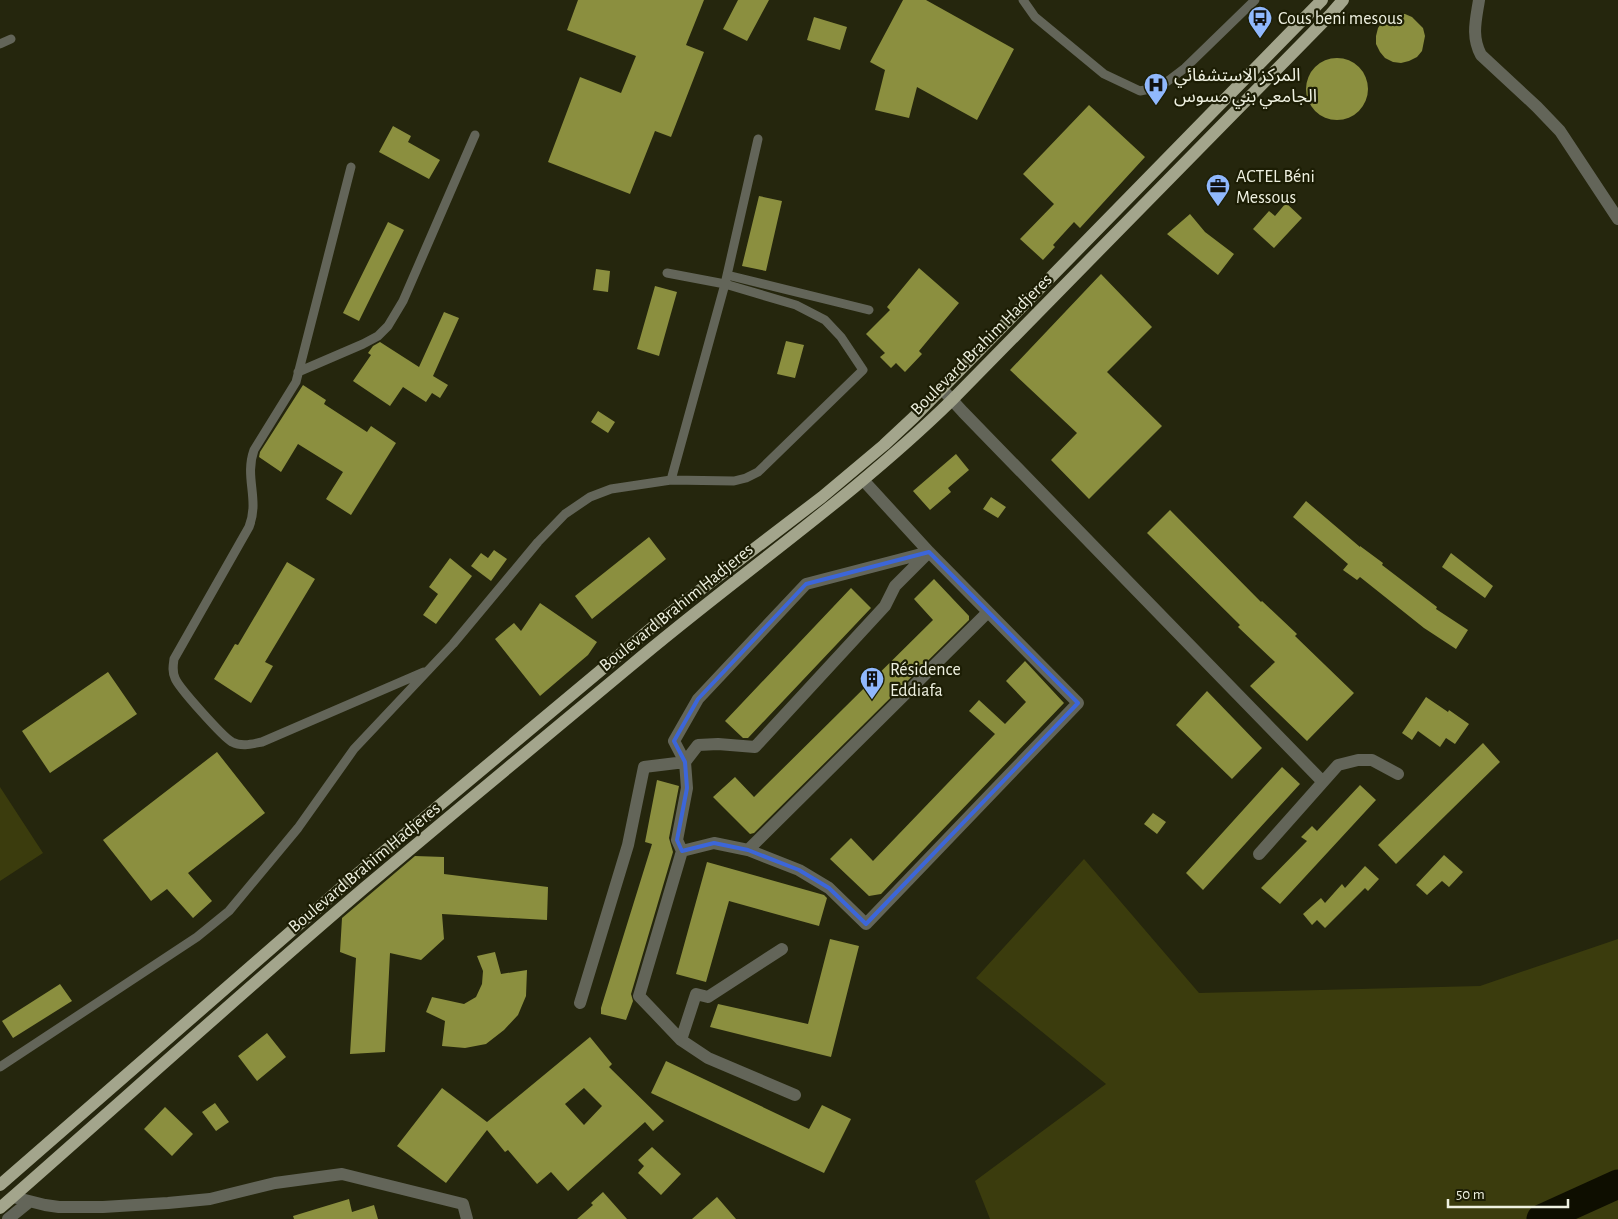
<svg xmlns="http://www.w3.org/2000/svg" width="1618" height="1219" viewBox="0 0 1618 1219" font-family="'Alegreya Sans','Noto Sans Arabic',sans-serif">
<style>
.green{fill:#3b3c0d}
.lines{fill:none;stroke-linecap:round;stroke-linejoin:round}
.river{stroke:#0e0e00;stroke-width:29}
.building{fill:#8b8f3f;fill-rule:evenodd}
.service{stroke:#636559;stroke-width:9}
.minor{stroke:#636559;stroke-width:12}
.primary{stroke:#a3a58c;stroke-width:12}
.marked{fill:none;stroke:#3c66d9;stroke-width:4;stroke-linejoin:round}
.labels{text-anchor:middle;stroke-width:4.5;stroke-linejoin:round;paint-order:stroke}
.poi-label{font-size:18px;fill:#eff1e1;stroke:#1c1d04;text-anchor:start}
.street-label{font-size:18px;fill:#eff1e1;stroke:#1c1d04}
</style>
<rect width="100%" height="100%" fill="#25260d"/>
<path class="green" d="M0 787 43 853 0 881Z
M1084 859 1199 993 1480 986 1618 939V1219H990L975 1181 1106 1084 976 978Z"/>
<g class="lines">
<path class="river" d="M1541 1219 1618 1184"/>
</g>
<path class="building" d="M578 0H704L686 45 704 52 671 137 655 131 630 194 548 162 580 77 621 93 636 56 567 30Z
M738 0H769L747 41 723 29Z
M903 0H926L1014 49 977 120 917 87 909 118 875 110 885 70 870 62Z
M1388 14H1405L1412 17 1423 28 1425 36 1422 51 1417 57 1409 61 1401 63 1393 62 1385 58 1380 52 1376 44V36L1378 28Z
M814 17 847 27 840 50 807 40Z
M1306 89a31 31 0 1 1 62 0a31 31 0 1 1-62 0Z
M1089 105 1145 157 1080 228 1074 222 1053 245 1055 247 1043 260 1020 239 1054 204 1023 174Z
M393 126 411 136 408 142 440 160 429 179 379 152Z
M759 196 782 201 766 271 742 266Z
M1286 203 1302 218 1274 248 1253 229 1269 211 1275 216Z
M1190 214 1205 232 1234 254 1218 275 1167 234Z
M388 222 404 230 359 321 343 313Z
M919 268 959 303 919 351 922 354 905 372 896 363 891 368 880 357 885 353 866 334 890 310 887 307Z
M596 269 610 271 608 292 593 290Z
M1101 274 1152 327 1107 372 1162 426 1089 499 1051 460 1077 433 1010 370Z
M655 286 677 292 659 356 637 349Z
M444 312 459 318 433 376 448 385 440 398 432 393 426 402 403 387 390 406 353 381 371 355 368 353 373 346 380 342 419 367Z
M786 341 804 345 795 378 777 374Z
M303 385 326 400 324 404 367 432 371 426 396 443 351 515 326 499 343 472 298 444 281 472 259 457 260 452Z
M598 411 615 422 608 433 591 422Z
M956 454 969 470 948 488 951 492 930 510 913 491Z
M991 497 1006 507 998 518 983 509Z
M1306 501 1360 547V546L1383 563 1382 565 1437 607 1436 609 1468 630 1456 649 1424 628 1360 577 1357 580 1343 570 1348 564 1293 517Z
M1170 510 1261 602 1262 601 1297 634 1295 636 1354 693 1307 741 1250 686 1275 662 1238 627 1240 625 1147 533Z
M649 537 666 559 592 619 575 596Z
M494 550 507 559 491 581 471 566 481 553 488 558Z
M1451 553 1493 586 1485 598 1442 567Z
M450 558 472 576 436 624 423 615 438 594 429 587Z
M287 562 315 579 265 662 273 666 251 703 214 679 235 644 238 645Z
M934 579 969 616V620L754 833 750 834 713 797 735 777 754 797 933 620 914 599Z
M851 588 871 608 748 738H743L725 721Z
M540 603 597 642 588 655 540 696 495 639 514 623 521 631Z
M1025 661 1064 703 881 894 869 896 830 859 851 838 873 861 995 734 969 711 979 700 1005 724 1026 702 1006 681Z
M108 672 137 714 50 773 22 731Z
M1207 691 1262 748 1232 779 1176 725Z
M1426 697 1448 712 1449 710 1469 724 1455 744 1446 738 1440 747 1418 731 1412 740 1402 733Z
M1483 743 1500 762 1396 864 1378 845Z
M217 752 265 813 188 873 212 901 193 918 167 889 151 901 103 840Z
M1282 767 1300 784 1203 890 1186 873Z
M657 780 679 786 669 838 673 852 631 994 633 1001 626 1020 601 1014V1008L652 844 645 842Z
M1360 785 1376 800 1280 904 1261 888 1307 841 1301 837 1312 826 1317 831Z
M1153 813 1166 822 1157 834 1144 824Z
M1444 855 1463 872 1449 887 1442 881 1427 895 1416 885Z
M415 856 444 857V874L548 887 547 920 442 914 444 939 421 960 390 953 385 1052 350 1054 356 958 340 952 342 918Z
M707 862 824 895 827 898 819 926 729 901 706 982 676 974Z
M1365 866 1379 879 1368 891 1365 888 1325 928 1317 920 1312 925 1303 914 1321 898 1325 903 1342 884 1345 888Z
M830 939 859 946 831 1057 710 1027 718 1004 808 1024Z
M495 952 501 974 527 970 526 996 518 1015 504 1030 486 1044 465 1048 442 1046 445 1021 426 1012 432 997 464 1004 476 997 482 984 483 971 477 956Z
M60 984 72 1001 13 1038 2 1021Z
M267 1033 286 1057 257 1081 238 1056Z
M590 1037 612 1064 609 1067 664 1121 653 1131 645 1122 568 1191 551 1172 537 1184 508 1150 505 1152 487 1130 446 1183 397 1146 442 1088 487 1122ZM584 1088 602 1106 584 1125 565 1104Z
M666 1061 809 1129 822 1105 851 1119 824 1173 651 1093Z
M215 1103 229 1122 216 1131 202 1112Z
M165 1107 193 1134 172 1156 144 1129Z
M652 1147 681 1174 661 1195 638 1173 644 1166 638 1160Z
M603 1192 627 1219H577L593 1205 591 1203Z
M717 1197 736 1219H692Z
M349 1199 352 1212 374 1205 378 1219H294L293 1216Z"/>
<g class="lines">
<path class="service" d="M1023 0 1035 17 1104 74 1140 91 1160 87 1185 68 1255 0
M0 44 11 39
M351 167 296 382 254 450C244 478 260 499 249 527L174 659C173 666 172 671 175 678 178 687 223 737 232 742 242 747 252 744 262 742L424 672
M727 275 869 310
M298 372 363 344 378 336 388 326 403 301 475 135
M671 480 725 284 758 139
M0 1067 197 937 229 911 298 828 354 749 453 644 538 542 565 514 590 497 611 489 671 480 734 481 746 478 758 472 863 370 841 337 825 320 796 305 725 284 667 273"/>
<path class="minor" d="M1479 0C1476 20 1471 36 1481 55L1537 107 1560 131 1618 219
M942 389 963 412 1322 781
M748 850 988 612
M682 851 677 840 687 788 685 762 698 745 718 744 755 747 885 606 895 586 929 552
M1259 854 1338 765 1358 760H1372L1398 774
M580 1003 628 845 644 767 685 762 674 741 698 699 806 584 929 552
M681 1040 696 994 708 997 782 949
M795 1095 708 1058 681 1040 639 996 682 851 714 843 748 850 799 870 829 888 866 924 1078 703 929 552 864 481
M13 1197 45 1205 59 1207H103L168 1203 210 1199 275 1183 342 1174 463 1204 467 1219
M8 1219 29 1202"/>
<path class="primary" d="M0 1185 350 880 661 620 822 497 884 445 914 417 1322 0
M0 1208C121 1102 240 994 363 889 451 815 540 741 628 668 735 577 852 498 952 400L1331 14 1343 0"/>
</g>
<path class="marked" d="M929 552 1078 703 866 924 829 888 799 870 748 850 714 843 682 851 677 840 687 788 685 762 674 741 698 699 806 584Z"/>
<defs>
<symbol id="bus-pin" viewBox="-11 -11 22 30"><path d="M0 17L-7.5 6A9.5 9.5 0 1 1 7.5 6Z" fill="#90b8fd" stroke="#1c1d04"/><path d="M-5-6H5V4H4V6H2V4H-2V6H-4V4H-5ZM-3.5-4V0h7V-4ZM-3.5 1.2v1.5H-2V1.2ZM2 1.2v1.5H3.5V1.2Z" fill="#111"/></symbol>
<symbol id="hospital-pin" viewBox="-11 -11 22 30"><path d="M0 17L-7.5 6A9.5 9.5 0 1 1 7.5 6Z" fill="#90b8fd" stroke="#1c1d04"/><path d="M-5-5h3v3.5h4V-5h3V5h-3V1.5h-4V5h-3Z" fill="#111"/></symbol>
<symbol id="office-pin" viewBox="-11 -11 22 30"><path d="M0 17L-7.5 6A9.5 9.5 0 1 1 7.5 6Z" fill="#90b8fd" stroke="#1c1d04"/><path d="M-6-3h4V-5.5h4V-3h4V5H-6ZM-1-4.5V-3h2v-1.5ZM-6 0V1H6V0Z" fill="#111"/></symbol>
<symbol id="building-pin" viewBox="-11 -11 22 30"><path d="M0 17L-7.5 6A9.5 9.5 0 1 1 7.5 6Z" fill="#90b8fd" stroke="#1c1d04"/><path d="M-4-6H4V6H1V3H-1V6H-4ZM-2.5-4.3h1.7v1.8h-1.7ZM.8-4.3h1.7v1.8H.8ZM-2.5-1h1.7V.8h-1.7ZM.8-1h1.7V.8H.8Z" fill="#111"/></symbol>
</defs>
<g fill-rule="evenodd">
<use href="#bus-pin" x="1246" y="4" width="28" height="38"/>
<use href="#hospital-pin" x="1142" y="71" width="28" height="38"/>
<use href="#office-pin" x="1204" y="172" width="28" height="38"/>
<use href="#building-pin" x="858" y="665" width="28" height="38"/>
</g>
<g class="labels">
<g class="poi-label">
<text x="1278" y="24">Cous beni mesous</text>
<text x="1174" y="81">المركز الاستشفائي<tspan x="1174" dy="21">الجامعي بني مسوس</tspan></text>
<text x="1236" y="182">ACTEL Béni<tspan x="1236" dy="21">Messous</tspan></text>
<text x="890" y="675">Résidence<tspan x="890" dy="21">Eddiafa</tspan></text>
</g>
<g class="street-label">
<text transform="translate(981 344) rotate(-45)" y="6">Boulevard Brahim Hadjeres</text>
<text transform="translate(676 607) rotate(-39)" y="6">Boulevard Brahim Hadjeres</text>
<text transform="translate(364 867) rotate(-40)" y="6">Boulevard Brahim Hadjeres</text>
</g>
</g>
<path d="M1448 1199v8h120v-8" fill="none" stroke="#eff1e1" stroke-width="2.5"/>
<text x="1456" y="1199" font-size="15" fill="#eff1e1" stroke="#1c1d04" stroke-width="4" paint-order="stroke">50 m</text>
</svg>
